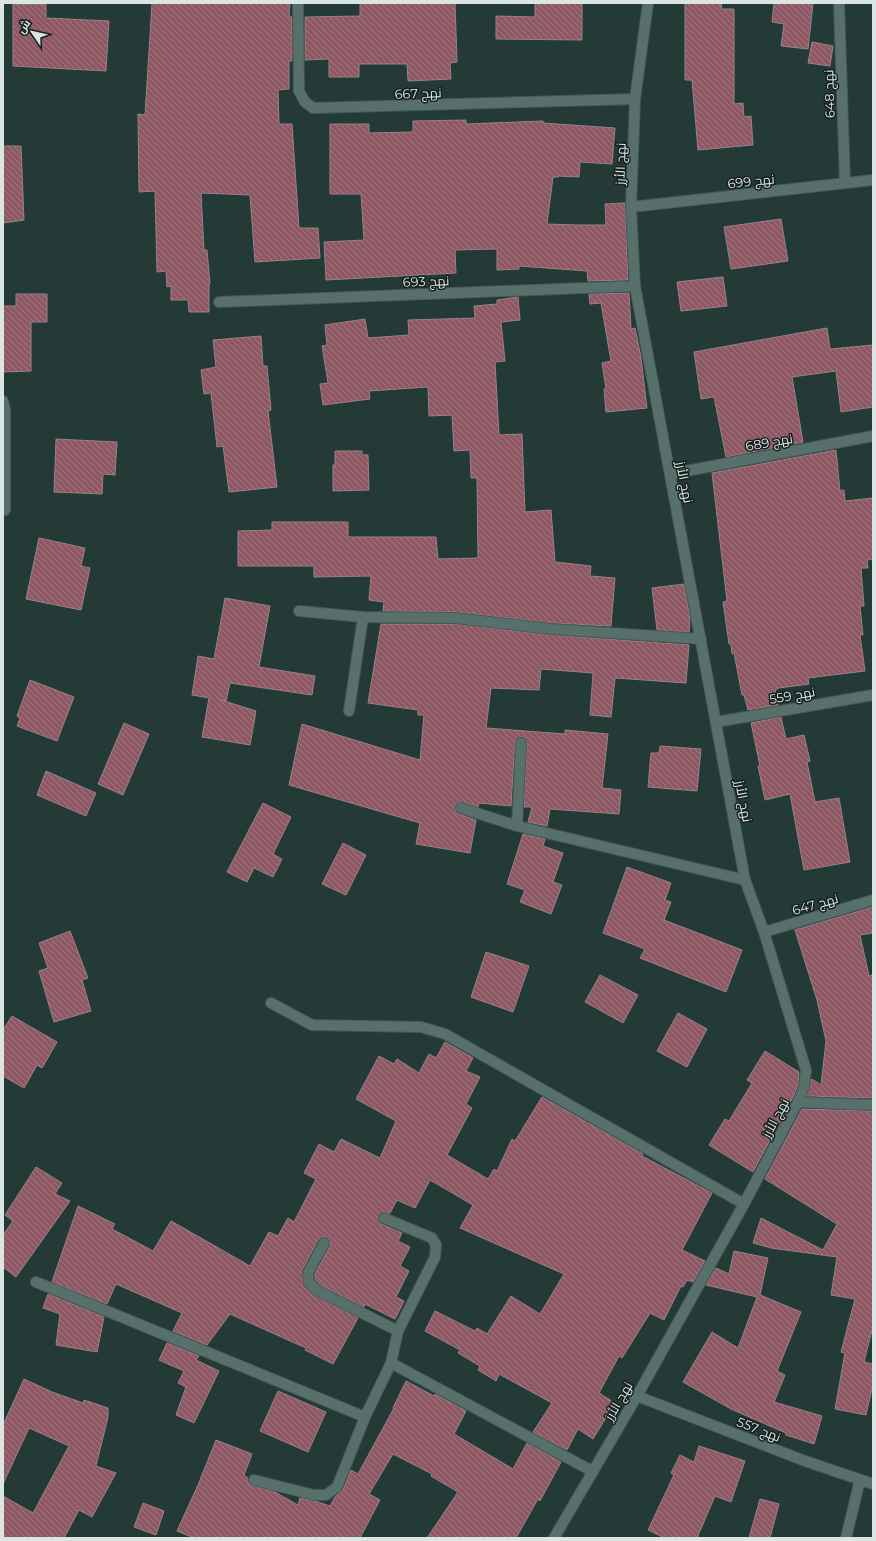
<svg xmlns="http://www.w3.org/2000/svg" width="876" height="1541" viewBox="0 0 876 1541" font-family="Montserrat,Cairo,sans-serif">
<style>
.building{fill:url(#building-back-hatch);stroke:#998287}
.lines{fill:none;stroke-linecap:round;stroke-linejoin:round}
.minor-casing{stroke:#455855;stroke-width:12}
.minor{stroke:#58706c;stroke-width:10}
.labels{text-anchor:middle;stroke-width:3;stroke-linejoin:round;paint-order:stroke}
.street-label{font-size:13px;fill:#d9e6e3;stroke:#151f1e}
</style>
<defs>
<pattern id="building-back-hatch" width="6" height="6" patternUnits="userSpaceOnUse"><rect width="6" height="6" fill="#8e5764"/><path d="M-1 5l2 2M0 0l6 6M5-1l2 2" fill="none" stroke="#a27781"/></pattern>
</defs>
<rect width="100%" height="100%" fill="#243a37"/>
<path class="building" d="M152 3H290L289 17H292V61H289V89L278 90 279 124H292L299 228H318L320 258 255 262 250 195 201 193 204 250H207L210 284H209V312H189L188 300H171V286L167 287 166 271 157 272 155 191 139 192 138 114 145 115Z
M360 3H455L457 62 450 63 451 79 408 81 407 64H359V77H329V59L305 60V17L360 16Z
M535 3H582V40L496 39V16L535 17Z
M685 3H722L721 9H734V104L743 103 744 117 751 116 753 145 698 150 692 80H685Z
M774 3H813L808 49 781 46 784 24 772 22Z
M13 4H46V18L109 21 106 71 13 66Z
M812 42 833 46 830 66 808 63Z
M466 120V124L543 121V123L615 128 612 164 580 162 579 177 558 176V177H553L547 224 577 225H606L605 204 625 203 628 280 588 281 587 271 519 266V269L497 270V249L455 250 456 273 326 280 324 242 364 240 361 194H330V124H369V133L413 132V121Z
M3 146H21L24 220 3 223Z
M781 219 788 261 731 269 724 227Z
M723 277 727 306 681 311 677 282Z
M629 293 631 329 635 328 641 357 647 408 606 412 604 389H606L602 363 611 361 601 303 590 304 589 294Z
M16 294H47V322H31V371L3 372V306H16Z
M518 297 520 320 501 322 505 361 495 362 499 435 522 434 525 512 551 510 555 562 591 566 590 576 615 578 611 626 552 623 456 612 383 611 384 602 369 600 371 576 314 577V566H238V531L272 530V522H348V537H436L438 559 478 558 477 478H471L470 450 454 451 452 415 429 416 428 387 369 391 370 399 323 405 320 384 328 383 322 346 327 345 325 325 365 319 368 338 409 335 408 320 475 318 474 306 497 304V300Z
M827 328 830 349 873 345V407L841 412 836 371 792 377 803 442 726 457 714 397 701 399 694 352Z
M261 336 263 366H267L271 410 268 411 277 487 229 492 223 446 217 447 211 393 204 394 201 370 216 367 213 340Z
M56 439 117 442 115 475 103 474 102 494 54 492Z
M836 450 840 491 844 490 845 501 873 498V559L867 560 868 568H861L864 606H860L863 635H860L865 671 808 678 809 684 779 688 775 690 778 705 748 710 744 695H742L734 653 732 654 731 644H729L723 602 727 601 712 473Z
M335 451H362V455H368L369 490 333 491V465H335Z
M39 538 85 548 81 566 90 568 81 610 26 599Z
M684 584 690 619 689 632 657 630 652 588Z
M225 598 270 606 259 667 315 676 312 695 230 683 226 701 221 700 256 711 250 745 202 737 209 698 192 695 198 656 214 659Z
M381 624H455L551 635 689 645 686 683 615 678 611 717 590 715 593 673 541 669 539 690 491 688 486 728 565 734V730L608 734 602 788 621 790 619 814 550 809 547 826 528 822 532 807H524L527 743 525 738 521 737 516 739 515 743 511 806 479 803 478 807 460 802 455 806 456 813 476 820 470 853 416 844 420 823 289 785 302 724 420 760 424 715H418V710L368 703Z
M30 680 74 697 57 741 17 726 20 718 17 716Z
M781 717 786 739 804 735 810 761 807 762 815 802 839 798 850 862 804 870 790 794 765 800 758 766H760L751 723Z
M124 723 149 734 123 795 98 784Z
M660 746 701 749 697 791 648 787 651 753H659Z
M46 771 96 793 86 816 37 795Z
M263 803 291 817 273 854 282 859 273 877 254 868 247 882 227 872Z
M523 834 545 839 543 846 563 853 553 882 562 885 551 914 520 902 525 890 507 884Z
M343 843 366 855 346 895 322 884Z
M627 867 671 883 665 900 671 902 664 920 742 950 726 992 640 958 645 949 603 933Z
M873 907V933L860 935 869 976 873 975V1098L807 1096 812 1079 821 1085 826 1041 817 1000 795 930Z
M70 931 88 978 82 980 91 1011 54 1022 39 971 48 968 39 943Z
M486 952 529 966 513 1012 471 997Z
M600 975 638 995 623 1023 585 1002Z
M678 1013 707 1029 687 1067 657 1051Z
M12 1016 57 1042 42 1068 37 1065 24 1088 3 1076V1030Z
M445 1042 473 1058 466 1071 480 1077 466 1104 472 1108 447 1155 488 1179 494 1169 497 1171 512 1139 515 1141 542 1097 643 1154 642 1156 712 1193 682 1250 705 1261 693 1282 687 1280 683 1287 681 1286 664 1320 650 1313 622 1358 619 1356 599 1393 615 1403 593 1439 578 1429 567 1450 533 1432 552 1403 499 1374 496 1381 478 1370 480 1366 458 1353 460 1350 425 1331 435 1311 475 1331 477 1328 487 1334 511 1296 540 1314 564 1274 460 1228 473 1205 430 1180 415 1208 397 1200 390 1213 383 1212 378 1216V1219L381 1224 402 1233 398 1241 410 1247 400 1266 409 1271 396 1297 404 1301 395 1319 365 1304 364 1307 320 1285 315 1279V1274L330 1246V1240L327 1237H323L318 1240 302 1270 303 1283 311 1294 358 1318 333 1364 305 1350 306 1348 230 1314 207 1345 173 1331 182 1313 116 1284 107 1304 52 1282 78 1206 115 1224 112 1229 153 1251 171 1221 250 1266 269 1232 278 1236 288 1218 294 1222 316 1179 304 1173 319 1144 334 1152 341 1139 380 1158 396 1121 356 1099 379 1056 394 1064 397 1059 419 1073 429 1054 436 1058Z
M765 1051 799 1072 798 1085 792 1099 753 1172 709 1145 725 1119 729 1121 752 1083 747 1080Z
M802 1109 873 1111V1326L864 1362 873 1364V1384L866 1415 835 1409 845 1353 841 1352 855 1299 831 1295 837 1257 771 1248 753 1243 761 1218 823 1250 837 1224 765 1179Z
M36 1167 62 1183 55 1194 70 1201 16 1277 3 1267V1235L13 1221 5 1215Z
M734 1251 768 1258 760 1295 801 1312 777 1371 785 1375 774 1402 822 1416 814 1444 786 1435V1433L731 1409 683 1382 712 1332 738 1348 757 1297 706 1285 716 1268 729 1274Z
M48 1294 104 1317 97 1352 56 1345 60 1314 43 1308Z
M167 1343 199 1356 196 1360 219 1371 194 1423 176 1415 186 1387 178 1383 184 1371 159 1360Z
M24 1379 52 1392 83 1403 84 1400 108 1408V1417L96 1466 116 1473 92 1517 79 1510 64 1538H3V1496L33 1513 69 1446 29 1428 3 1484V1425Z
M406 1381 434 1396 435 1394 466 1411 454 1434 513 1469 527 1443 561 1462 540 1501 538 1499 516 1538H427L458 1492 431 1476 432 1474 393 1454 369 1494 380 1500 360 1538H194L177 1531 198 1485 216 1440 252 1454 244 1475 248 1478V1481L250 1485 273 1491 298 1505 300 1498 318 1502 330 1506 335 1497 343 1490 351 1470 358 1474 394 1408H393Z
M278 1391 326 1412 308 1452 260 1431Z
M699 1446 745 1461 731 1502 715 1496 697 1538H665L648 1530 674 1475 671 1473 680 1455 694 1462Z
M760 1499 779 1504 770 1538H749Z
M143 1503 164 1511 156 1535 134 1527Z"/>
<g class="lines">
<defs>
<path id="minor" d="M298 3 299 91 305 102 313 108 635 99
M839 3 845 183
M631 207 873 180
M219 302 635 286
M3 401 5 410V510
M670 474 873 436
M299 611 363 617 455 618 551 629 701 639
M349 711 363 617
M716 722 873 695
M461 808 517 826 745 880
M517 826 521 743
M764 932 873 900
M271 1003 312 1025 421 1027 445 1034 744 1204
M798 1102 873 1105
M384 1218 432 1238 436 1245 435 1257 398 1331 391 1363
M324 1243 308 1273 309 1282 316 1290 398 1331
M36 1282 365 1417 391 1363 592 1471
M637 1396 805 1461 873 1484
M254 1480 314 1495H326L337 1487 365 1417
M554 1538 637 1396 744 1204 798 1102 804 1087 806 1070 764 932 745 880 635 286 631 207 635 99 648 3
M846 1538 860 1480"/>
</defs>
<use href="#minor" class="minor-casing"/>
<use href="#minor" class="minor"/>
</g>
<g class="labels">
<g class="street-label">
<text transform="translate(418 93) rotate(-2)" y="5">نهج 667</text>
<text transform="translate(829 94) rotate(-92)" y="5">نهج 648</text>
<text transform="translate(620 164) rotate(-88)" y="5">نهج الأرز</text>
<text transform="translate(751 181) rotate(-6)" y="5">نهج 699</text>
<text transform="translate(426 281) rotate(-2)" y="5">نهج 693</text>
<text transform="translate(769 442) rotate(-10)" y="5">نهج 689</text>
<text transform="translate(685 482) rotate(79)" y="5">نهج الأرز</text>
<text transform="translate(792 695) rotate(-10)" y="5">نهج 559</text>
<text transform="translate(744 801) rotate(79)" y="5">نهج الأرز</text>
<text transform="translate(815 904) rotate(-16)" y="5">نهج 647</text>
<text transform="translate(775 1118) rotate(-62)" y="5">نهج الأرز</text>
<text transform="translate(618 1401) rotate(-60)" y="5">نهج الأرز</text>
<text transform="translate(759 1429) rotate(21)" y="5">نهج 557</text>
</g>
</g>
<rect width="876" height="1541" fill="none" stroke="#d9e6e3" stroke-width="8"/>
<g transform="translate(32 32) rotate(304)" stroke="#151f1e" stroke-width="3" paint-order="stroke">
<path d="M0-3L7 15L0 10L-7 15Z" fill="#d9e6e3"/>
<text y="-6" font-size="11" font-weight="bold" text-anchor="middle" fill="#d9e6e3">ش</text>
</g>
</svg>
